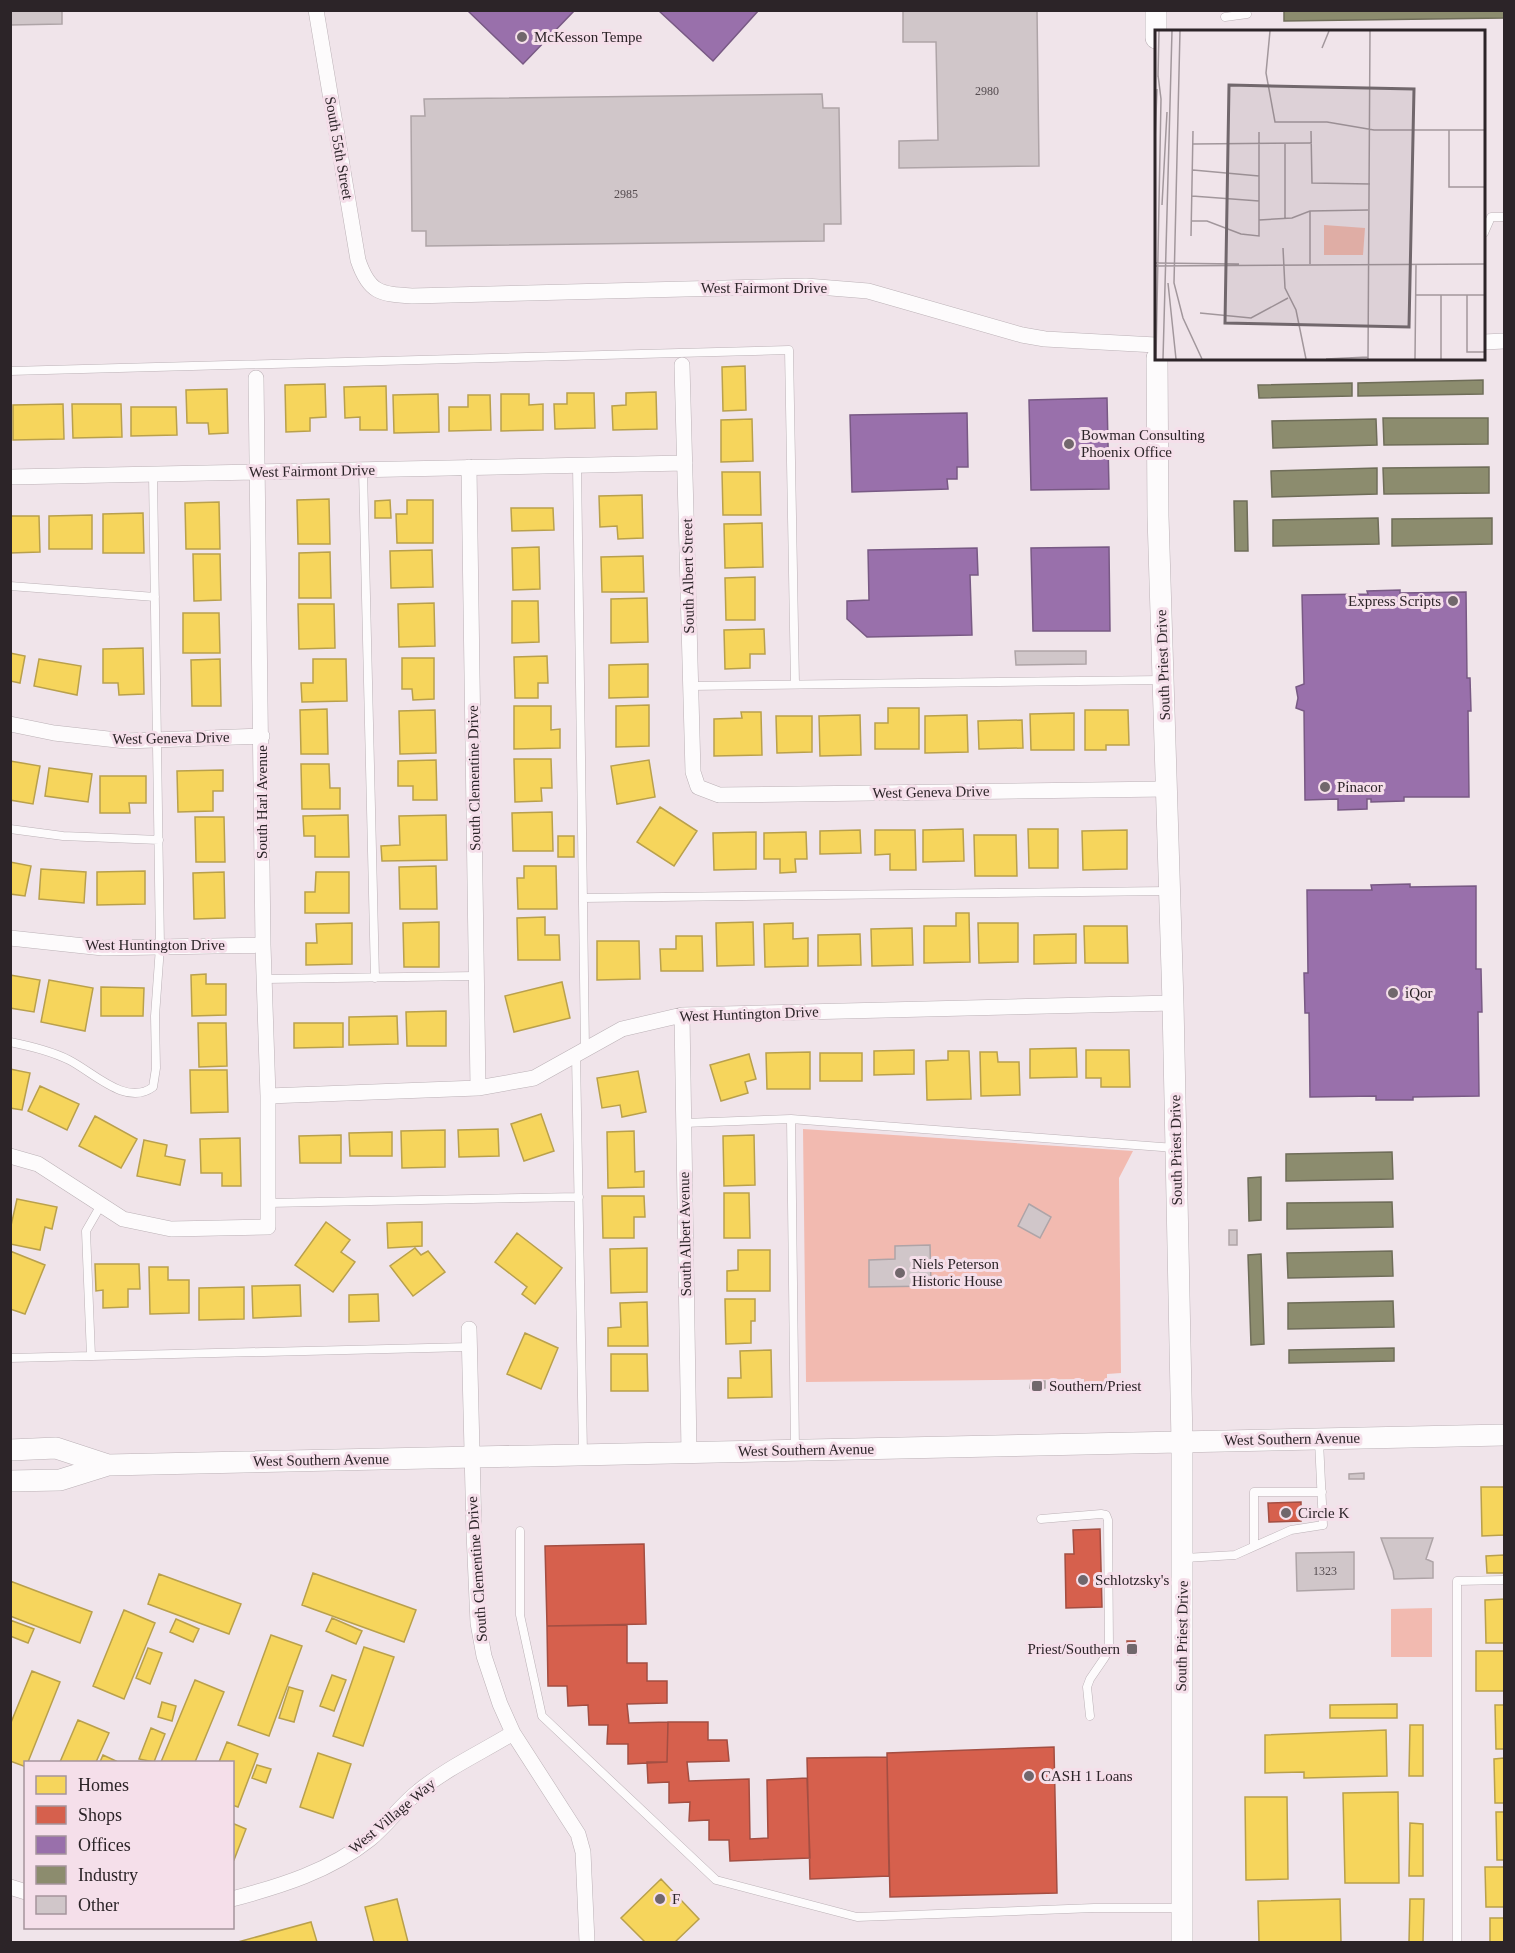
<svg xmlns="http://www.w3.org/2000/svg" width="1515" height="1953" viewBox="0 0 1515 1953" font-family="'Times New Roman',serif">
<style>
.green{fill:#f2bab0}
.homes{fill:#f6d55c;stroke:#b9a04c;stroke-width:1.5}
.shops{fill:#d6604d;stroke:#a34e42;stroke-width:1.5}
.offices{fill:#9970ab;stroke:#785984;stroke-width:1.5}
.industry{fill:#8c8c6e;stroke:#6f6d59;stroke-width:1.5}
.building{fill:#d0c6c9;stroke:#aea4a7;stroke-width:1.5}
.lines{fill:none;stroke-linecap:round;stroke-linejoin:round}
.lane-casing{stroke:#bbb1b6;stroke-width:9}
.street-casing{stroke:#bbb1b6;stroke-width:16}
.secondary-casing{stroke:#bbb1b6;stroke-width:22}
.lane{stroke:#fdfbfc;stroke-width:8}
.street{stroke:#fdfbfc;stroke-width:15}
.secondary{stroke:#fdfbfc;stroke-width:21}
.poi-dot{fill:#71676c;stroke:#f5dfea;stroke-width:2}
.labels{text-anchor:middle;stroke-width:6;stroke-linejoin:round;paint-order:stroke}
.number-label{font-size:12px;fill:#554c50}
.poi-label{font-size:15px;fill:#2c2428;stroke:#f5dfea;text-anchor:start}
.street-label{font-size:15px;fill:#2c2428;stroke:#f5dfea}
.inset-road{fill:none;stroke:#a2979c;stroke-width:1.5}
.view{fill:#71676c;fill-opacity:0.15;stroke:#71676c;stroke-width:3}
.inset-edge{fill:none;stroke:#2c2428;stroke-width:3}
</style>
<rect width="100%" height="100%" fill="#f0e4ea"/>
<path class="green" d="M803 1129 1133 1151 1119 1178 1121 1373 1107 1374V1384H1084V1379L806 1382Z
M1432 1608V1657H1391V1609Z"/>
<path class="homes" d="M745 366 746 410 723 411 722 367Z
M325 384 326 417 310 418V431L286 432 285 385Z
M386 386 387 430H360V417L345 418 344 387Z
M227 389 228 433 209 434 208 423H187L186 390Z
M656 392 657 429 613 430 612 406 626 405V393Z
M567 393H594L595 428 555 429 554 404H567Z
M438 394 439 432 394 433 393 395Z
M501 394H529V405L543 404V430L501 431Z
M468 395H490L491 430 449 431V407H468Z
M63 404 64 439 13 440V405Z
M72 404H121L122 437 73 438Z
M131 407H176L177 435 131 436Z
M752 419 753 461 721 462V420Z
M722 472H760L761 515H723Z
M642 495 643 538 618 539 617 526 600 527 599 496Z
M329 499 330 544H298L297 500Z
M390 500 391 518H375V501Z
M407 500H433V543H397L396 514H407Z
M219 502 220 549H186L185 503Z
M511 508H553L554 530 512 531Z
M143 513 144 553H103V514Z
M92 515V549H49V516Z
M10 516H39L40 552 10 553Z
M762 523 763 567 725 568 724 524Z
M539 547 540 589 513 590 512 548Z
M432 550 433 587 391 588 390 551Z
M330 552 331 598H299V553Z
M193 554H220L221 600 194 601Z
M643 556 644 592H602L601 557Z
M755 577V620H726L725 578Z
M647 598 648 642 611 643V599Z
M512 601H538L539 642 512 643Z
M434 603 435 646 399 647 398 604Z
M298 604H334L335 648 299 649Z
M183 613H219L220 653H183Z
M764 629 765 654H750V668L725 669 724 630Z
M143 648 144 694 119 695 118 683H103V649Z
M10 653 25 656 20 683 10 681Z
M547 656 548 683H538V698H515L514 657Z
M402 658H434V699L413 700 412 689H402Z
M39 659 81 666 77 695 34 686Z
M220 659 221 706H192L191 660Z
M313 659H346L347 701 302 702 301 683H313Z
M648 664V697L609 698V665Z
M649 705V746L616 747V706Z
M514 706H551V730L560 729V748L514 749Z
M888 708H919V749H875V723H888Z
M327 709 328 754H301L300 710Z
M435 710 436 753 400 754 399 711Z
M1085 710H1128L1129 745H1106V750H1085Z
M741 712H761L762 755 714 756V719L742 718Z
M1074 713V750H1031L1030 714Z
M860 715 861 755 820 756 819 716Z
M967 715 968 752 925 753V716Z
M776 716H812V752L777 753Z
M1022 720 1023 748 979 749 978 721Z
M514 759H551L552 788H541L542 801 515 802Z
M436 760 437 800H413V786H398V761Z
M649 760 655 797 617 804 611 766Z
M10 761 40 766 33 804 10 800Z
M301 764H329L330 788H340V809H302Z
M49 768 92 774 88 802 45 796Z
M223 770V791H213V811L178 812 177 771Z
M100 776H146V803H129L130 813H100Z
M660 807 697 831 674 866 637 842Z
M552 812 553 851H513L512 813Z
M348 815 349 857H315V836H304L303 816Z
M446 815 447 860 382 861 381 846 400 845 399 816Z
M195 817H224L225 862H196Z
M963 829 964 861 923 862V830Z
M1028 829H1058V868H1029Z
M860 830 861 853 820 854V831Z
M875 830H915L916 870H890V854L875 855Z
M1127 830V869L1083 870 1082 831Z
M756 832V869L714 870 713 833Z
M806 832 807 859H795L796 872 780 873V859H764V833Z
M974 835H1016L1017 876H975Z
M558 836H574V857H558Z
M10 862 31 866 25 896 10 894Z
M436 866 437 909H400L399 867Z
M524 866H556L557 909H518L517 878H524Z
M41 869 86 872 84 903 39 899Z
M145 871V904L97 905V872Z
M224 872 225 918 194 919 193 873Z
M316 872H349V913H305V892H315Z
M956 913H969L970 962 924 963V926H956Z
M545 917V935H559L560 960H518L517 918Z
M439 922V967H404L403 923Z
M753 922 754 965 717 966 716 923Z
M352 923V964L306 965V943H317L316 924Z
M793 923V939L808 938V966L765 967 764 924Z
M978 923H1018V962L979 963Z
M1084 926H1127L1128 963H1085Z
M912 928 913 965 872 966 871 929Z
M860 934 861 965 818 966V935Z
M1076 934V963L1034 964V935Z
M676 936H702L703 971H661L660 949H676Z
M597 941H639L640 979 597 980Z
M206 974V984H226V1015L192 1016 191 975Z
M10 975 40 980 34 1012 10 1008Z
M49 980 93 988 85 1031 41 1022Z
M562 982 570 1018 514 1032 505 996Z
M101 987 144 988 143 1016H101Z
M446 1011V1046H407L406 1012Z
M397 1016 398 1044 349 1045V1017Z
M198 1023H226L227 1066 199 1067Z
M294 1023H343V1047L294 1048Z
M1076 1048 1077 1077 1030 1078V1049Z
M914 1050V1074L874 1075V1051Z
M1086 1050H1129L1130 1087H1101V1078H1086Z
M948 1051H969L971 1099 927 1100 926 1061 948 1060Z
M810 1052V1089H767L766 1053Z
M980 1052H997L998 1062H1019L1020 1095 981 1096Z
M820 1053H862V1081H820Z
M749 1054 756 1079 745 1082 748 1093 721 1101 710 1065Z
M10 1069 30 1073 22 1110 10 1108Z
M190 1070H227L228 1112 191 1113Z
M638 1071 646 1112 622 1117 620 1105 602 1108 597 1078Z
M40 1086 79 1104 67 1130 28 1111Z
M541 1114 554 1151 524 1161 511 1124Z
M95 1116 137 1139 121 1168 79 1146Z
M498 1129 499 1156 459 1157 458 1130Z
M445 1130V1167L402 1168 401 1131Z
M634 1131 635 1172 644 1171V1187L608 1188 607 1132Z
M392 1132V1156H350L349 1133Z
M341 1135V1163H300L299 1136Z
M754 1135 755 1185 724 1186 723 1136Z
M240 1138 241 1186H222V1173H201L200 1139Z
M144 1140 167 1145 165 1156 185 1160 180 1185 137 1176Z
M724 1193H749L750 1238H724Z
M602 1196H644L645 1217H634V1238H603Z
M17 1199 57 1207 52 1229 45 1227 40 1250 10 1244V1230Z
M326 1222 350 1240 341 1252 355 1262 333 1292 295 1265Z
M422 1222V1246L388 1248 387 1223Z
M517 1233 562 1268 535 1304 522 1294 527 1287 495 1262Z
M415 1248 421 1255 428 1251 445 1272 413 1296 390 1266Z
M647 1248V1292L611 1293 610 1249Z
M738 1250H770V1291H727V1271L738 1270Z
M10 1251 45 1265 25 1314 10 1309Z
M95 1264H139L140 1289H128V1307L103 1308V1290L96 1291Z
M149 1267H168V1280H189V1313L150 1314Z
M300 1285 301 1316 253 1318 252 1286Z
M244 1287V1319L199 1320V1288Z
M378 1294 379 1321 349 1322V1295Z
M725 1299H755V1321H751V1343L726 1344Z
M647 1302 648 1346H608V1328L621 1327 620 1303Z
M525 1333 558 1348 541 1389 507 1374Z
M771 1350 772 1397 728 1398V1378H741L740 1351Z
M611 1354H647L648 1391H611Z
M1481 1487H1504V1535L1482 1536Z
M1504 1555V1573H1487L1486 1556Z
M313 1573 416 1610 404 1642 302 1605Z
M159 1574 241 1604 229 1634 148 1604Z
M10 1581 92 1612 80 1643 10 1616Z
M1504 1599V1643H1486L1485 1600Z
M124 1610 155 1623 124 1699 93 1686Z
M332 1618 362 1631 356 1644 326 1631Z
M176 1619 199 1629 193 1642 170 1632Z
M10 1620 34 1629 28 1643 10 1636Z
M271 1635 302 1646 269 1736 238 1725Z
M364 1647 394 1657 363 1746 333 1736Z
M148 1648 162 1653 150 1684 136 1678Z
M1476 1651H1504V1691H1476Z
M32 1671 60 1682 28 1762H26V1767L10 1761V1725Z
M332 1675 346 1680 334 1711 320 1706Z
M195 1680 224 1692 195 1762H161Z
M289 1687 303 1691 294 1722 279 1718Z
M162 1702 176 1706 172 1721 158 1717Z
M1397 1704V1718H1330V1705Z
M1495 1705H1504V1749H1496Z
M78 1720 109 1733 96 1762H60Z
M1410 1725H1423V1776H1409Z
M151 1728 165 1734 154 1762 139 1759Z
M1386 1730 1387 1776 1304 1778V1772L1265 1773V1735Z
M227 1742 258 1754 238 1807 232 1805V1762H219Z
M318 1753 351 1764 333 1818 300 1807Z
M103 1755 116 1761 115 1762H100Z
M1504 1758V1803H1495L1494 1759Z
M257 1765 271 1769 266 1783 252 1778Z
M1398 1792 1399 1883H1345L1343 1793Z
M1245 1797H1287L1288 1879 1246 1880Z
M1496 1812H1504V1860H1497Z
M232 1823 246 1829 234 1860 232 1859Z
M1410 1823 1423 1824V1876H1409Z
M1485 1867H1504V1907H1486Z
M661 1879 699 1919 675 1942H645L621 1918Z
M397 1899 408 1942H374L365 1907Z
M1340 1899 1341 1942H1259L1258 1901Z
M1410 1899H1424L1423 1942H1409Z
M1490 1918H1504V1942H1490Z
M311 1922 317 1942H238Z"/>
<path class="shops" d="M1301 1502V1521L1269 1522 1268 1503Z
M1100 1529 1102 1607 1066 1608 1065 1554H1074L1073 1530Z
M644 1544 646 1624 547 1626 545 1546Z
M627 1625V1663H647V1681H667V1703L627 1704 629 1723 668 1722 667 1762 628 1764V1744H607L608 1725H589L588 1705 568 1706 567 1686H548L547 1626Z
M1127 1641H1135L1136 1655H1128Z
M668 1722H708V1740H727L729 1761 687 1762 689 1781 749 1779 750 1839 768 1838 767 1780 807 1778 810 1858 730 1861 729 1840H709V1820L689 1821 690 1802 669 1803V1782L648 1783 647 1762H667Z
M1054 1747 1057 1893 890 1897 887 1753Z
M887 1757 889 1876 810 1879 807 1758Z"/>
<path class="offices" d="M467 10H575L523 64Z
M658 10H759L713 61Z
M1107 398 1109 489 1031 490 1029 400Z
M967 413 968 467H957V479H947L948 489 852 492 850 415Z
M1109 547 1110 631H1033L1031 548Z
M977 548 978 575H970L972 635 867 637 847 619V601L869 600 868 550Z
M1400 590V593L1466 592 1467 678H1470L1471 711H1468L1469 797H1404V801L1371 802V799H1367V809L1338 810V799L1305 800 1304 711 1296 708 1298 698 1296 687 1304 684 1302 595 1368 594 1367 591Z
M1410 884V887L1476 886V969H1481L1482 1012H1478L1479 1096 1413 1097V1100H1376V1096L1310 1097 1309 1013H1305L1304 973H1308L1307 890H1372L1371 885Z"/>
<path class="industry" d="M1284 10H1504V18L1284 21Z
M1483 380V394L1358 396V383Z
M1352 383V396L1259 398 1258 385Z
M1383 418H1488V444L1384 445Z
M1376 419 1377 445 1273 448 1272 421Z
M1489 467V493L1384 494 1383 468Z
M1377 468V494L1272 497 1271 471Z
M1234 501H1247L1248 551H1235Z
M1378 518 1379 544 1273 546V520Z
M1492 518V544L1392 546V519Z
M1392 1152 1393 1179 1286 1181V1154Z
M1261 1177V1220L1249 1221 1248 1178Z
M1392 1202 1393 1227 1287 1229V1203Z
M1392 1251 1393 1276 1288 1278 1287 1253Z
M1261 1254 1264 1344 1251 1345 1248 1255Z
M1393 1301 1394 1327 1288 1329V1303Z
M1394 1348V1361L1289 1363V1350Z"/>
<path class="building" d="M10 10H62V24L10 25Z
M903 10H1037L1039 166 899 168V141L938 140 936 42H903Z
M822 94 823 108H839L841 224H824V241L426 246V231H412L411 116H425L424 99Z
M1015 651H1086V664L1016 665Z
M1029 1204 1051 1217 1040 1238 1018 1226Z
M1229 1230H1237V1245H1229Z
M930 1245 931 1286 869 1287V1260L895 1259V1246Z
M1031 1381H1045V1388H1030Z
M1364 1473V1479H1349V1474Z
M1381 1538H1433L1426 1559 1433 1562V1578L1394 1579 1393 1571Z
M1354 1552V1589L1297 1591 1296 1553Z"/>
<g class="lines">
<defs>
<path id="lane" d="M1225 17 1247 14
M1484 233 1491 217H1504
M10 371 789 350 795 684
M577 465 585 1050
M363 470 375 978
M10 586 155 597
M691 686 1162 680
M10 829 63 836 159 840
M583 898 1169 891
M265 979 476 976
M10 1042C30 1046 51 1051 69 1060 93 1072 126 1107 153 1087L156 1068 155 1016 160 947 153 474
M576 1055 583 1453
M791 1119 795 1449
M684 1123 791 1119 1175 1148
M268 1203 579 1197
M91 1356 86 1231 101 1205
M10 1358 469 1347
M1041 1519 1101 1514 1106 1515 1108 1520 1109 1645 1105 1657 1090 1679 1087 1687 1090 1716
M520 1531V1615L542 1716 716 1880 857 1917 1094 1908H1181
M1254 1546V1492H1322
M1185 1558 1235 1555 1291 1530 1323 1525 1319 1441
M1457 1942V1581L1504 1580"/>
<path id="street" d="M316 10 358 260C369 293 380 294 412 296L806 286 868 291 1022 335 1045 339 1156 345
M1484 342 1504 341
M682 365 693 772 698 787 719 795 1167 789
M469 467 478 1088
M10 477 685 463
M10 724 54 733 126 741 262 736
M10 938 103 948 263 945
M682 1015 689 1453
M268 1096 478 1088 534 1078 622 1029 682 1015 1173 1003
M10 1156 38 1164 123 1219 171 1229 268 1227V1096L263 945 256 378
M469 1329 474 1532 478 1623 484 1656 500 1704 513 1733 578 1834 583 1852 587 1942
M10 1887 26 1892
M232 1899C281 1886 330 1871 370 1839 388 1824 401 1805 419 1791 447 1768 482 1752 513 1733"/>
<path id="secondary" d="M1156 10V38
M1157 358 1158 516 1173 1003 1182 1442V1942
M10 1450 56 1448 108 1465
M10 1481 60 1480 108 1465 1504 1435"/>
</defs>
<use href="#lane" class="lane-casing"/>
<use href="#street" class="street-casing"/>
<use href="#secondary" class="secondary-casing"/>
<use href="#lane" class="lane"/>
<use href="#street" class="street"/>
<use href="#secondary" class="secondary"/>
</g>
<g class="poi-dot">
<circle cx="522" cy="37" r="6"/>
<circle cx="1069" cy="444" r="6"/>
<circle cx="1453" cy="601" r="6"/>
<circle cx="1325" cy="787" r="6"/>
<circle cx="1393" cy="993" r="6"/>
<circle cx="900" cy="1273" r="6"/>
<rect x="1031" y="1380" width="12" height="12" rx="3"/>
<circle cx="1286" cy="1513" r="6"/>
<circle cx="1083" cy="1580" r="6"/>
<rect x="1126" y="1643" width="12" height="12" rx="3"/>
<circle cx="1029" cy="1776" r="6"/>
<circle cx="660" cy="1899" r="6"/>
</g>
<g class="labels">
<g class="number-label">
<text x="987" y="95">2980</text>
<text x="626" y="198">2985</text>
<text x="1325" y="1575">1323</text>
</g>
<g class="poi-label">
<text x="534" y="42">McKesson Tempe</text>
<text x="1081" y="440">Bowman Consulting<tspan x="1081" dy="17">Phoenix Office</tspan></text>
<text x="1441" y="606" text-anchor="end">Express Scripts</text>
<text x="1337" y="792">Pinacor</text>
<text x="1405" y="998">iQor</text>
<text x="912" y="1269">Niels Peterson<tspan x="912" dy="17">Historic House</tspan></text>
<text x="1049" y="1391">Southern/Priest</text>
<text x="1298" y="1518">Circle K</text>
<text x="1095" y="1585">Schlotzsky's</text>
<text x="1120" y="1654" text-anchor="end">Priest/Southern</text>
<text x="1041" y="1781">CASH 1 Loans</text>
<text x="672" y="1904">F</text>
</g>
<g class="street-label">
<text transform="translate(339 148) rotate(80)" y="5">South 55th Street</text>
<text x="764" y="293">West Fairmont Drive</text>
<text transform="translate(312 471) rotate(-1)" y="5">West Fairmont Drive</text>
<text transform="translate(688 576) rotate(-91)" y="5">South Albert Street</text>
<text transform="translate(1163 665) rotate(-92)" y="5">South Priest Drive</text>
<text transform="translate(171 738) rotate(-1)" y="5">West Geneva Drive</text>
<text transform="translate(474 778) rotate(-91)" y="5">South Clementine Drive</text>
<text transform="translate(931 792) rotate(-1)" y="5">West Geneva Drive</text>
<text transform="translate(262 802) rotate(-90)" y="5">South Harl Avenue</text>
<text x="155" y="950">West Huntington Drive</text>
<text transform="translate(749 1014) rotate(-2)" y="5">West Huntington Drive</text>
<text transform="translate(1176 1150) rotate(-91)" y="5">South Priest Drive</text>
<text transform="translate(685 1234) rotate(-91)" y="5">South Albert Avenue</text>
<text transform="translate(1292 1439) rotate(-1)" y="5">West Southern Avenue</text>
<text transform="translate(806 1450) rotate(-1)" y="5">West Southern Avenue</text>
<text transform="translate(321 1460) rotate(-1)" y="5">West Southern Avenue</text>
<text transform="translate(477 1569) rotate(-94)" y="5">South Clementine Drive</text>
<text transform="translate(1182 1636) rotate(-89)" y="5">South Priest Drive</text>
<text transform="translate(392 1816) rotate(-40)" y="5">West Village Way</text>
</g>
</g>
<g transform="translate(1155 30)">
<rect width="330" height="330" fill="#f0e4ea"/>
<path d="M169 195 210 198 208 225H169Z" fill="#f2bab0"/>
<path class="inset-road" d="M25 1 19 253 28 288 47 329M115 1 111 43 120 92H172L219 100H330M167 18 174 1M3 47 4 1M294 100V157H330M156 101 157 153 215 154M0 111 2 59M38 114 157 113M38 140 104 146M37 166 104 171M7 175 12 82M130 189V113M104 190 137 188 155 181 213 180M36 191H52L86 204 104 206V102M36 206 38 101M128 218 130 258 141 280 151 329M0 233 84 234M155 234V181M0 236 330 234M13 253 21 329M261 265H330M312 265V322H330M45 283 96 288 133 268M1 329 6 69 3 45M8 329 17 1M171 329 213 327M213 329 215 1M260 329 261 235M286 329V265"/>
<path class="view" d="M74 55 259 59 254 297 70 293Z"/>
<rect width="330" height="330" class="inset-edge"/>
</g>
<rect width="1515" height="1953" fill="none" stroke="#2c2428" stroke-width="24"/>
<rect x="24" y="1761" width="210" height="168" fill="#f5dfea" stroke="#a5949c" stroke-width="1.5"/>
<rect x="36" y="1776" width="30" height="18" fill="#f6d55c" stroke="#a5949c" stroke-width="1.5"/>
<text x="78" y="1791" font-size="18" fill="#2c2428">Homes</text>
<rect x="36" y="1806" width="30" height="18" fill="#d6604d" stroke="#a5949c" stroke-width="1.5"/>
<text x="78" y="1821" font-size="18" fill="#2c2428">Shops</text>
<rect x="36" y="1836" width="30" height="18" fill="#9970ab" stroke="#a5949c" stroke-width="1.5"/>
<text x="78" y="1851" font-size="18" fill="#2c2428">Offices</text>
<rect x="36" y="1866" width="30" height="18" fill="#8c8c6e" stroke="#a5949c" stroke-width="1.5"/>
<text x="78" y="1881" font-size="18" fill="#2c2428">Industry</text>
<rect x="36" y="1896" width="30" height="18" fill="#d0c6c9" stroke="#a5949c" stroke-width="1.5"/>
<text x="78" y="1911" font-size="18" fill="#2c2428">Other</text>
</svg>
